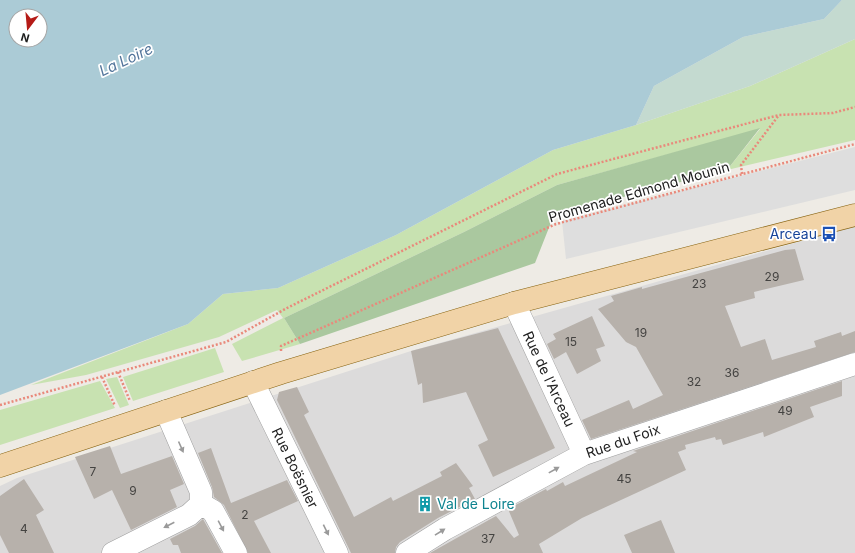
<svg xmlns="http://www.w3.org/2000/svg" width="855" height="553" viewBox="0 0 855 553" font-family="Inter,sans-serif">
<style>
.residential{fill:#dcdbdb}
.grass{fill:#c8e2b1}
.forest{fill:#aac89f}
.wetland{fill:#c4dad0}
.parking{fill:#dedede}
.water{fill:#abcbd6;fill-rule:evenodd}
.building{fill:#b7b1ab}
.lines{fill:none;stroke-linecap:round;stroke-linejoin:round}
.minor-casing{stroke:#9f9f9f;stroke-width:23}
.major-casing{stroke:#876311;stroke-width:23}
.path{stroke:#e9897b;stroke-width:2.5;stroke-dasharray:2 2;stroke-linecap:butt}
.minor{stroke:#fff;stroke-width:22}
.major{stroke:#f1d3a7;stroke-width:22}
.oneway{fill:#9a9a9a}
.labels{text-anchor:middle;stroke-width:3.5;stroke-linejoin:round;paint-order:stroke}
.number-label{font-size:12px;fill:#444341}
.street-label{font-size:14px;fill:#1e1e1e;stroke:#fff}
.transit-label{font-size:14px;fill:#164399;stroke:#fff;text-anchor:end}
.culture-label{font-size:14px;fill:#0d838f;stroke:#fff;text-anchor:start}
.water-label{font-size:15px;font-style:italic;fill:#53759b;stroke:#fff}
</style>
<rect width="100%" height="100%" fill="#eeebe5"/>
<path class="residential" d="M855 226V553H0V486L17 478 411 351Z"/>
<path class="grass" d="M855 39V140L727 170 760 129 557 185 464 232 284 318 300 344 242 361 232 344 283 318 277 310 219 337 86 375 31 385 188 324 223 294 278 288 396 235 553 150 636 125 750 86Z
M215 348 224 372 133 401 123 377Z
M117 377 129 405 120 408 106 379Z
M100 381 115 408 0 445V410Z"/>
<path class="forest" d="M760 128 727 170 554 215 535 263 300 344 284 318 464 232 557 185Z"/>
<path class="wetland" d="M842 0H855V39L750 86 636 125 654 86 743 37 824 19Z"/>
<path class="parking" d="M855 147V190L566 259 562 221Z"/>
<path class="water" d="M0 0H842L824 19 743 37 654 86 636 125 553 150 396 235 278 288 223 294 188 324 0 395ZM16 16H40V40H16Z"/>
<path class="building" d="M795 249 804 280 754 292 755 298 725 306 741 347 765 339 772 360 816 347 814 341 841 332 842 336 855 331V352L591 439 582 420 629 400 633 409 663 395 636 347 626 342 598 309 614 301 611 296 642 287V289L785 250Z
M592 316 605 346 596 349 601 361 577 374 566 352 554 359 547 344 556 339 553 334Z
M498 328 555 448 493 477 478 445 488 440 466 392 423 403 422 383 418 385 411 351Z
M842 381V396L810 407 814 417 764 437 763 432 723 445 721 439 716 440 715 437 685 445 686 449 678 452 686 470 582 518 539 544 543 553H430L496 516 514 538 519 535 508 509 546 489 547 491 563 482 565 486 637 452 633 451Z
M297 387 309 412 304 415 354 517 391 497 393 501 442 476 440 472 456 463 473 486 469 488 475 499 438 518 400 542 396 547 395 553H351L277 400 279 392Z
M110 446 121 474 172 456 184 484 170 490 177 507 131 530 112 490 94 499 75 457Z
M211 448 231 503 287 480 298 501 254 521 271 553H248L224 505 214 497 212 487 198 453Z
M24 479 44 510 36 515 54 553H9L0 535V496Z
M203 519 222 553H181L178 545H173L170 539 195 526Z
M661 520 675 553H632L624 535Z"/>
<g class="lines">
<defs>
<path id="minor" d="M514 303 584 454
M253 382 337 553
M166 411 201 492V504
M201 504 213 511 236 553
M113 553 189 515 201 504
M407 553 445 529 584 454 855 364"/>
<path id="major" d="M0 466 281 373 514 303 855 215"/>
</defs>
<use href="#minor" class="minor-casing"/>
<use href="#major" class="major-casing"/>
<path class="path" d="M742 174 741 165 779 115
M281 351V346L556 224 855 144
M118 372 130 401
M102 377 115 406
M0 405 226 342 287 308 557 174 779 115 833 113 855 107"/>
<use href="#minor" class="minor"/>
<use href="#major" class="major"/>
</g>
<defs><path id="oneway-solid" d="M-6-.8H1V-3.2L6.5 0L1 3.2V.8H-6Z"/></defs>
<g class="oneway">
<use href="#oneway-solid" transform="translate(181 447) rotate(66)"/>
<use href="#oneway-solid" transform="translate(554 470) rotate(-29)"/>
<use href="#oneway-solid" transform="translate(169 525) rotate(153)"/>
<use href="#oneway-solid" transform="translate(221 526) rotate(62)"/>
<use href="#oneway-solid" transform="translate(326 530) rotate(64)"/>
<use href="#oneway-solid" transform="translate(440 532) rotate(-32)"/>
</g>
<defs>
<symbol id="bus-bare" viewBox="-9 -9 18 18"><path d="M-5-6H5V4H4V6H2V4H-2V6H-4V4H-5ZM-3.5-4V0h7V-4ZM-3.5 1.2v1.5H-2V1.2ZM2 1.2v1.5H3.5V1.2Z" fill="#1a4fb4" stroke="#fff" stroke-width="2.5" paint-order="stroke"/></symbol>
<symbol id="building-bare" viewBox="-9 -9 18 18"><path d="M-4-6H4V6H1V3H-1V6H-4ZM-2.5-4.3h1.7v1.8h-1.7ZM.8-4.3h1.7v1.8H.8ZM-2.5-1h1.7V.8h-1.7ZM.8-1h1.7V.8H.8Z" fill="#0f9aa8" stroke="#fff" stroke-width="2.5" paint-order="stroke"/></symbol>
</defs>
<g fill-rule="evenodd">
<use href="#bus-bare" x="818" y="223" width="22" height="22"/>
<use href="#building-bare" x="414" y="493" width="22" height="22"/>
</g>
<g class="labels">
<g class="number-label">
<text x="772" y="281">29</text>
<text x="699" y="288">23</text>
<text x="641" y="337">19</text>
<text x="571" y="346">15</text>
<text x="732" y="377">36</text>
<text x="694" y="386">32</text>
<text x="785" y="415">49</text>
<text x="93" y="476">7</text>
<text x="624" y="483">45</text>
<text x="133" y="495">9</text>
<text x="245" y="519">2</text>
<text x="24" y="533">4</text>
<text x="488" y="543">37</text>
</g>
<g class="street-label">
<text transform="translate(639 192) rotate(-16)" y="5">Promenade Edmond Mounin</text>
<text transform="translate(549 379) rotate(65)" y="5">Rue de l'Arceau</text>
<text transform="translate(623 441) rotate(-19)" y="5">Rue du Foix</text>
<text transform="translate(295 468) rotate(64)" y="5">Rue Boësnier</text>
</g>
<g class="transit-label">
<text x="817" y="239">Arceau</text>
</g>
<g class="culture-label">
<text x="437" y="509">Val de Loire</text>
</g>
<g class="water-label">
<text transform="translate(126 60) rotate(-25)" y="5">La Loire</text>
</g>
</g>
<g transform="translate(28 28) rotate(196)"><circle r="19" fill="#ffffff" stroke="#a5a5a5"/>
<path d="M0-3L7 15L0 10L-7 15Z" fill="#b51b17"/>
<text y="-6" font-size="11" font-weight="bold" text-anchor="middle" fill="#1e1e1e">N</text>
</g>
</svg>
